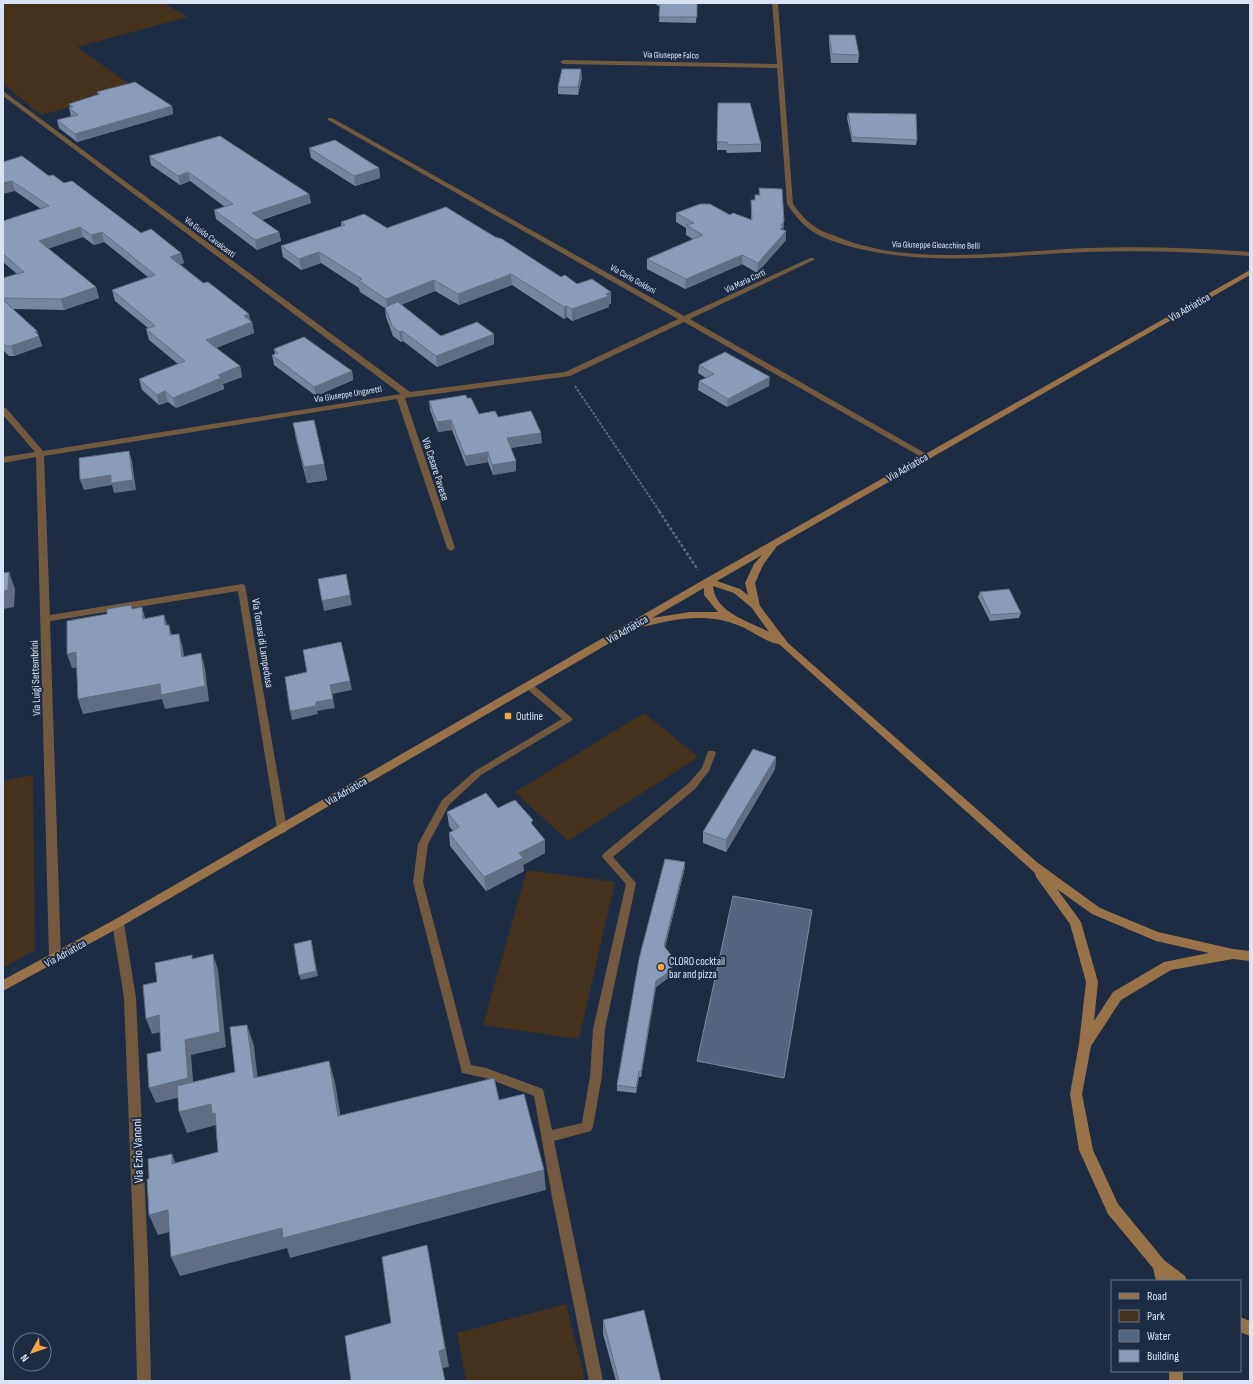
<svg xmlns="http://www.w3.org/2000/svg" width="1253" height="1384" viewBox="0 0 1253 1384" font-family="'Sofia Sans Condensed',sans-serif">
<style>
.green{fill:#45321d}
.water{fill:#546581;stroke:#7c8ba3}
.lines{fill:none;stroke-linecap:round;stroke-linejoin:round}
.path-far1{stroke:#5c687e;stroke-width:2;stroke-dasharray:2.5 1.5;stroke-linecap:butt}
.path{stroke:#5c687e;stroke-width:2.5;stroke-dasharray:3 2;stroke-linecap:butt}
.lane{fill:#715a40;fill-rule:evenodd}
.street{fill:#715a40;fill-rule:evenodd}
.secondary{fill:#987349;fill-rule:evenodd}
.wall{fill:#7786a0}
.shaded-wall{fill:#616d82}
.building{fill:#8a9cba;stroke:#616d82}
.poi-dot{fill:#f3a443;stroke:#1d2b43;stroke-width:1.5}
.labels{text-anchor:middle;stroke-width:4;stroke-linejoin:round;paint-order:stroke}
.far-street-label{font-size:9px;fill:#dae3f3;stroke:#1d2b43}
.street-label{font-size:11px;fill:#dae3f3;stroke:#1d2b43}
.poi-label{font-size:11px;fill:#dae3f3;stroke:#1d2b43;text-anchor:start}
.near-street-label{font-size:13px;fill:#dae3f3;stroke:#1d2b43}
</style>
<rect width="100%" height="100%" fill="#1d2b43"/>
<path class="green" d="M3 3H164L188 17 77 47 136 89 41 115 3 84Z
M644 713 698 757 568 841 515 792Z
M33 775 35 950 3 968V781Z
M527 870 615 882 579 1039 483 1025Z
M566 1304 585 1381H466L457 1333Z"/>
<path class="water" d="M733 896 812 910 784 1078 697 1061Z"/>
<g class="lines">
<path class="path-far1" d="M575 386 660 512"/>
<path class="path" d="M659 511 698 570"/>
<path class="lane" d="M529 683 532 684 573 719 571 721 481 775 449 805 428 844 423 882 471 1065 486 1068 543 1089 552 1130 582 1123 590 1076 593 1029 626 884 602 857 603 854 689 783 702 768 708 751H714L716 753 709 771 695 789 613 857 636 883 605 1029 602 1076 593 1127 591 1131 587 1132 554 1141 603 1381H589L552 1197 534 1096 486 1078 462 1073 413 882 418 844 442 800 475 771 562 719 526 688 525 686Z"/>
<path class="street" d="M772 3H778L793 204C799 212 805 220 814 226 819 230 826 233 833 235 907 268 1007 251 1087 248 1141 246 1196 248 1250 252V256C1196 252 1141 250 1086 252 1010 255 932 267 856 248 841 244 822 239 809 229 800 222 793 213 787 204L777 68 563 64 560 62 563 60 777 64Z
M3 91 410 392 565 372 678 319 328 120V118H332L684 316 810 258H814V260L690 319 930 456 929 458H923L684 322 570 376 405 398 455 548 451 551 447 548 397 399 44 456 50 615 242 584 245 585 287 829 286 832 282 833 278 832 277 829 238 591 50 621 61 958 59 961 55 963 51 961 49 958 36 457 3 463V457L35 452 3 415V408H6L43 451 401 394 3 96Z
M118 918 122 920 124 923 136 998 148 1257 151 1381H137L134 1257 124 998 112 923 114 920Z"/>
<path class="secondary" d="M1250 270V275L777 546 763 565 755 583 760 606 788 643 1038 863 1100 908 1158 932 1233 949 1250 951V961L1233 959 1171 970 1121 1000 1091 1046 1082 1094 1093 1150 1118 1204 1164 1260 1185 1276 1187 1281H1156L1153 1268 1108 1214 1079 1150 1070 1094 1079 1044 1086 982 1070 924 1036 877 1035 873 779 644C767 643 751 630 740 626 707 612 675 619 642 627L639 626 122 926 3 991V980L114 920 705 579ZM762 555 754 564 745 583 748 595 740 589 717 581ZM713 586 734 593 752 608 769 632C749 621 715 613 713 586ZM704 588V595L718 612H690L652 618ZM1057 889 1092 914 1156 941 1209 953 1164 962 1113 992 1094 1021 1098 982 1081 922Z
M1240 1317 1250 1321V1336L1240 1332Z
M1169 1371H1183V1381H1169Z"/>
</g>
<path class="wall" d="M655 3H697L696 23 659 22 660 6H658Z
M829 35 859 55 858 63H831L829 43Z
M582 77 578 95 558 94V87Z
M97 92 172 106 173 114 77 142 59 128 57 120 72 116H71L69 108 70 107 69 104 98 95Z
M718 103 761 144V152L727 153 726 150H717Z
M848 113 917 140 916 145 852 142 847 118Z
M309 148 379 168 380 178 355 186 311 158Z
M149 156 309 194 311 203 262 220 279 232 281 241 257 250 216 219 214 210 225 207 190 181 180 185 151 165Z
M3 162 49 176 64 183 141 233 181 253 184 263 180 264 252 322 254 333 216 348 240 366 242 377 223 384 224 389 176 408 168 402 159 405 142 390 139 379 178 364 149 340 146 329 148 328 115 301 112 290 148 277 104 242 94 245 83 237 48 248 96 287 99 298 64 310 13 309 37 331 42 346 14 356H9L3 350V278L17 274 3 262V221L41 209 15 191Z
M759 188 784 221 783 230 786 240 757 273 742 264 685 289 647 269V259L693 239 686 235V228L676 222V213L730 215 751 220V200H755V195H759Z
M341 222 387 228 561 277 577 284 611 304H609V307L572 321 567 317 564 319 512 285 459 305 435 291 401 305 441 336 494 334V344L437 367 403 341 401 342 393 336 386 317 385 308 360 292 359 288 321 263 301 270 283 257 281 246 341 226Z
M274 349 352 371 353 380 316 396 274 365 272 355 275 354Z
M699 365 769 386 727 407 698 390 699 381 706 378 698 373Z
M467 398 479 414 498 417 542 443 511 448 516 471 493 475 488 462 466 466 452 430 438 432 430 410 429 401Z
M293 423 324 464 327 480 307 483 296 439Z
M980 592 1021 613 1019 618 990 621 978 597Z
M776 757 775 769 726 852 703 843V832Z
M498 808 533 826 545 840V853L523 865 524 871 486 891 450 846 449 833 453 831 449 826 447 812Z
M685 862V867L665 947 672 968 668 978 656 987 641 1077H639L636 1093 617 1091V1085Z
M603 1320 661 1381H616L603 1334Z"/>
<path class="shaded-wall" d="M581 69 582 77 578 95V87Z
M172 106 173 114 77 142 75 134Z
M379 168 380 178 355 186 354 176Z
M188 172 190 181 180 185 178 176Z
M12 181 15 191 3 194V183Z
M309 194 311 203 254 222 252 213Z
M784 221 783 234 786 231V240L757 273 758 263 781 225Z
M80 227 83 237 42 251 39 241Z
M102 232 104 242 94 245 91 235Z
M279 232 281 241 257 250 255 240Z
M319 252 321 263 301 270 299 259Z
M181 253 184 263 172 267 170 257Z
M742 255V264L685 289 686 279Z
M511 274 512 285 459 305 458 294Z
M434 280 435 291 388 310 386 299Z
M96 287 99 298 64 310 61 299Z
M611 292V304H609V307L572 321V309Z
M567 306V317L564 319V307Z
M249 314 251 323 252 322 254 333 209 350 206 340 244 316Z
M37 331 42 346 14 356 11 346Z
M402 331 403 341 401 342 399 332Z
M494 334V344L437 367 436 356Z
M240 366 242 377 223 384 224 389 176 408 173 398 218 375Z
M352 371 353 380 316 396 314 387Z
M770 377 769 386 727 407 728 399Z
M165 391 168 402 159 405 157 395Z
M451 420 452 430 438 432 437 422Z
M541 433 542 443 508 448 507 438Z
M129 451 132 461 136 490 114 493 112 485 84 490 80 480Z
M488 452V462L466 466 465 456Z
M516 461V471L493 475 492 465Z
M324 464 327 480 307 483 304 467Z
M9 572 15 589 14 607 3 609V591Z
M350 595 352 605 324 611 322 601Z
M142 607 146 621 143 619Z
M164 615 169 630 165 625Z
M169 625 173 639 170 635Z
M179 634 183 648 186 672 182 657Z
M76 652 81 667 72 668 67 654Z
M201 653 205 668 209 701 165 709 162 699 83 714 78 699 160 684Z
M350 681 352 690 332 694 335 708 317 711 318 714 292 720 290 711 316 702 330 685Z
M776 757 775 769 726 852V840Z
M545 840V853L523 865 524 871 486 891 484 877 519 853Z
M685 862V867L664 952V946Z
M311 940 318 976 301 980 299 975Z
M213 954 218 970 226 1047 191 1055 194 1094 156 1103 149 1088 185 1040Z
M673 963 672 968 668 978 656 987 641 1077V1072L656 981Z
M159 1015 165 1031 152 1034 146 1019Z
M247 1025 254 1046 260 1099 254 1078Z
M329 1061 335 1082 344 1137 338 1116Z
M639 1071V1077L636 1093V1088Z
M211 1104 215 1113 216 1125 187 1133 179 1112Z
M172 1154 180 1174 172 1164Z
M544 1170 546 1190 290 1258 287 1248 180 1276 171 1257 282 1228Z
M168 1210 177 1230 158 1235 149 1215Z
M427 1245 449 1367 443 1368 445 1381 439 1351Z"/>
<path class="building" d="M660 3H697V17H659Z
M829 35H855L859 55 832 54Z
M562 69H581L578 87H558Z
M135 82 172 106 75 134 57 120 78 115 69 108 73 107 69 104 100 94 97 92Z
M718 103H750L761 144 728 145 727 142H717Z
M848 113 916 114 917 140 852 137Z
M220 136 309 194 252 213 279 232 255 240 214 210 233 204 188 172 178 176 149 156Z
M335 140 379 168 354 176 309 148Z
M22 156 49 176 53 175 64 183 72 181 141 233 151 229 181 253 170 257 203 283 208 282 249 314 244 316 252 322 206 340 240 366 218 375 221 378 173 398 165 391 157 395 139 379 185 361 146 329 155 326 112 290 155 275 102 232 91 235 80 227 39 241 96 287 61 299 3 298V278L24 272 3 254V221L49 206 12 181 3 183V162Z
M759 188 782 189 784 221 781 225 784 226 780 229 786 231 758 263 742 255 686 279 647 259 703 235 686 225 694 223 676 213 700 204H710L730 215 733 213 752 220 751 200H755V195H760Z
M446 207 495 237 502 239 561 277 565 275 577 284 592 279 611 292 606 294 609 296 572 309 567 306 564 307 511 274 458 294 434 280 386 299 359 281 362 279 319 252 299 259 281 246 345 225 341 222 364 214 387 228Z
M3 300 37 331 35 332 39 336 11 346H6L3 343Z
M398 302 441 336 477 322 494 334 436 356 402 331 399 332 392 326 385 307Z
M304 337 352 371 314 387 272 355 278 353 274 349Z
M725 352 770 377 728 399 699 381 714 374 699 365Z
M466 395 467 398H471L479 414 495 411 498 417 531 411 541 433 507 438 516 461 492 465 488 452 465 456 451 420 437 422 429 401Z
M314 420 324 464 304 467 293 423Z
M129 451 133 480 111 483V475L80 480 79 458Z
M9 572 8 590 3 591V573Z
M346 574 350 595 322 601 318 579Z
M1009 589 1021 613 991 615 980 592Z
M131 605 132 609 142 607 143 619 164 615 165 625H169L170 635 179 634 182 657 201 653 205 686 161 695 160 684 78 699 76 652 67 654V621L107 614V609Z
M341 642 350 681 330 685 333 699 316 702V706L290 711 285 677 307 672 303 650Z
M753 749 776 757 726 840 703 832Z
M486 793 498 808 515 800 533 820 531 823 545 840 519 853 523 858 484 877 449 833 459 827 447 812Z
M665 859 685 862 664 946 671 955 673 963 669 972 656 981 641 1072 639 1071 636 1088 617 1085 639 959Z
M311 940 316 971 299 975 294 944Z
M213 954 220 1032 185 1040 188 1078 149 1088 147 1054 161 1051 159 1015 146 1019 143 985 157 982 155 963 192 955V959Z
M247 1025 254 1078 329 1061 338 1116 494 1078 499 1100 524 1094 544 1170 283 1238 282 1228 171 1257 168 1210 149 1215 147 1179H149L148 1159 172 1154V1164L218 1152 215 1113 212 1114 211 1104 179 1112 177 1086 235 1072 230 1027Z
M427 1245 445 1349 439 1351 445 1381H351L345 1336 391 1323 382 1257Z
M644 1310 661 1381H619L603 1320Z"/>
<g class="poi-dot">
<rect x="504" y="712" width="8" height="8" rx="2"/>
<circle cx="661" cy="967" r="4"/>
</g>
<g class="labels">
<g class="far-street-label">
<text transform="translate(671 55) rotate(1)" y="3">Via Giuseppe Falco</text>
<text transform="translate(210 237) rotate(37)" y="3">Via Guido Cavalcanti</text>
<text transform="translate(936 245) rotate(1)" y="3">Via Giuseppe Gioacchino Belli</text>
<text transform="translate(633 279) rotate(29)" y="3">Via Carlo Goldoni</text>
<text transform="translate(745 281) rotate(-25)" y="3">Via Maria Corti</text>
<text transform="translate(348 394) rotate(-9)" y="3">Via Giuseppe Ungaretti</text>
</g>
<g class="street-label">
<text transform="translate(1189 307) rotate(-30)" y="4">Via Adriatica</text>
<text transform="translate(907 467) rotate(-30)" y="4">Via Adriatica</text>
<text transform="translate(436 469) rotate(72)" y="4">Via Cesare Pavese</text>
<text transform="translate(627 629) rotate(-30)" y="4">Via Adriatica</text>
<text transform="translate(263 643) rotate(81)" y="4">Via Tomasi di Lampedusa</text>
<text transform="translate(35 678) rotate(-92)" y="4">Via Luigi Settembrini</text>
<text transform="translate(346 791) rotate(-30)" y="4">Via Adriatica</text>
<text transform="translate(65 953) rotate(-29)" y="4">Via Adriatica</text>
</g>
<g class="poi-label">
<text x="516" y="720">Outline</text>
<text x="669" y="965">CLORO cocktail<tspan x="669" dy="13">bar and pizza</tspan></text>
</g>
<g class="near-street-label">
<text transform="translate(137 1151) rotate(-92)" y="5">Via Ezio Vanoni</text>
</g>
</g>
<rect width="1253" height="1384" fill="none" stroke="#dae3f3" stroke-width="8"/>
<rect x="1111" y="1280" width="130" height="92" fill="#1d2b43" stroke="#697589"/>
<rect x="1119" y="1293" width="20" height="6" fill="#987349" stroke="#697589"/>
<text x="1147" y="1300" font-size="12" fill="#dae3f3">Road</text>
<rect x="1119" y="1310" width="20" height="12" fill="#45321d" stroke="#697589"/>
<text x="1147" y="1320" font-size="12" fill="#dae3f3">Park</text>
<rect x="1119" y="1330" width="20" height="12" fill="#546581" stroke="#697589"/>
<text x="1147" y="1340" font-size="12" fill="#dae3f3">Water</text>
<rect x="1119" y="1350" width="20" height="12" fill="#8a9cba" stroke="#697589"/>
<text x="1147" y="1360" font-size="12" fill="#dae3f3">Building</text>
<g transform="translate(32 1352) rotate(230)"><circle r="19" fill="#1d2b43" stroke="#697589"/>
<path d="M0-3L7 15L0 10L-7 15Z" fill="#f3a443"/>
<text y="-6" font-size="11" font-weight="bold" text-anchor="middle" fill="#dae3f3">N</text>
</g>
</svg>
